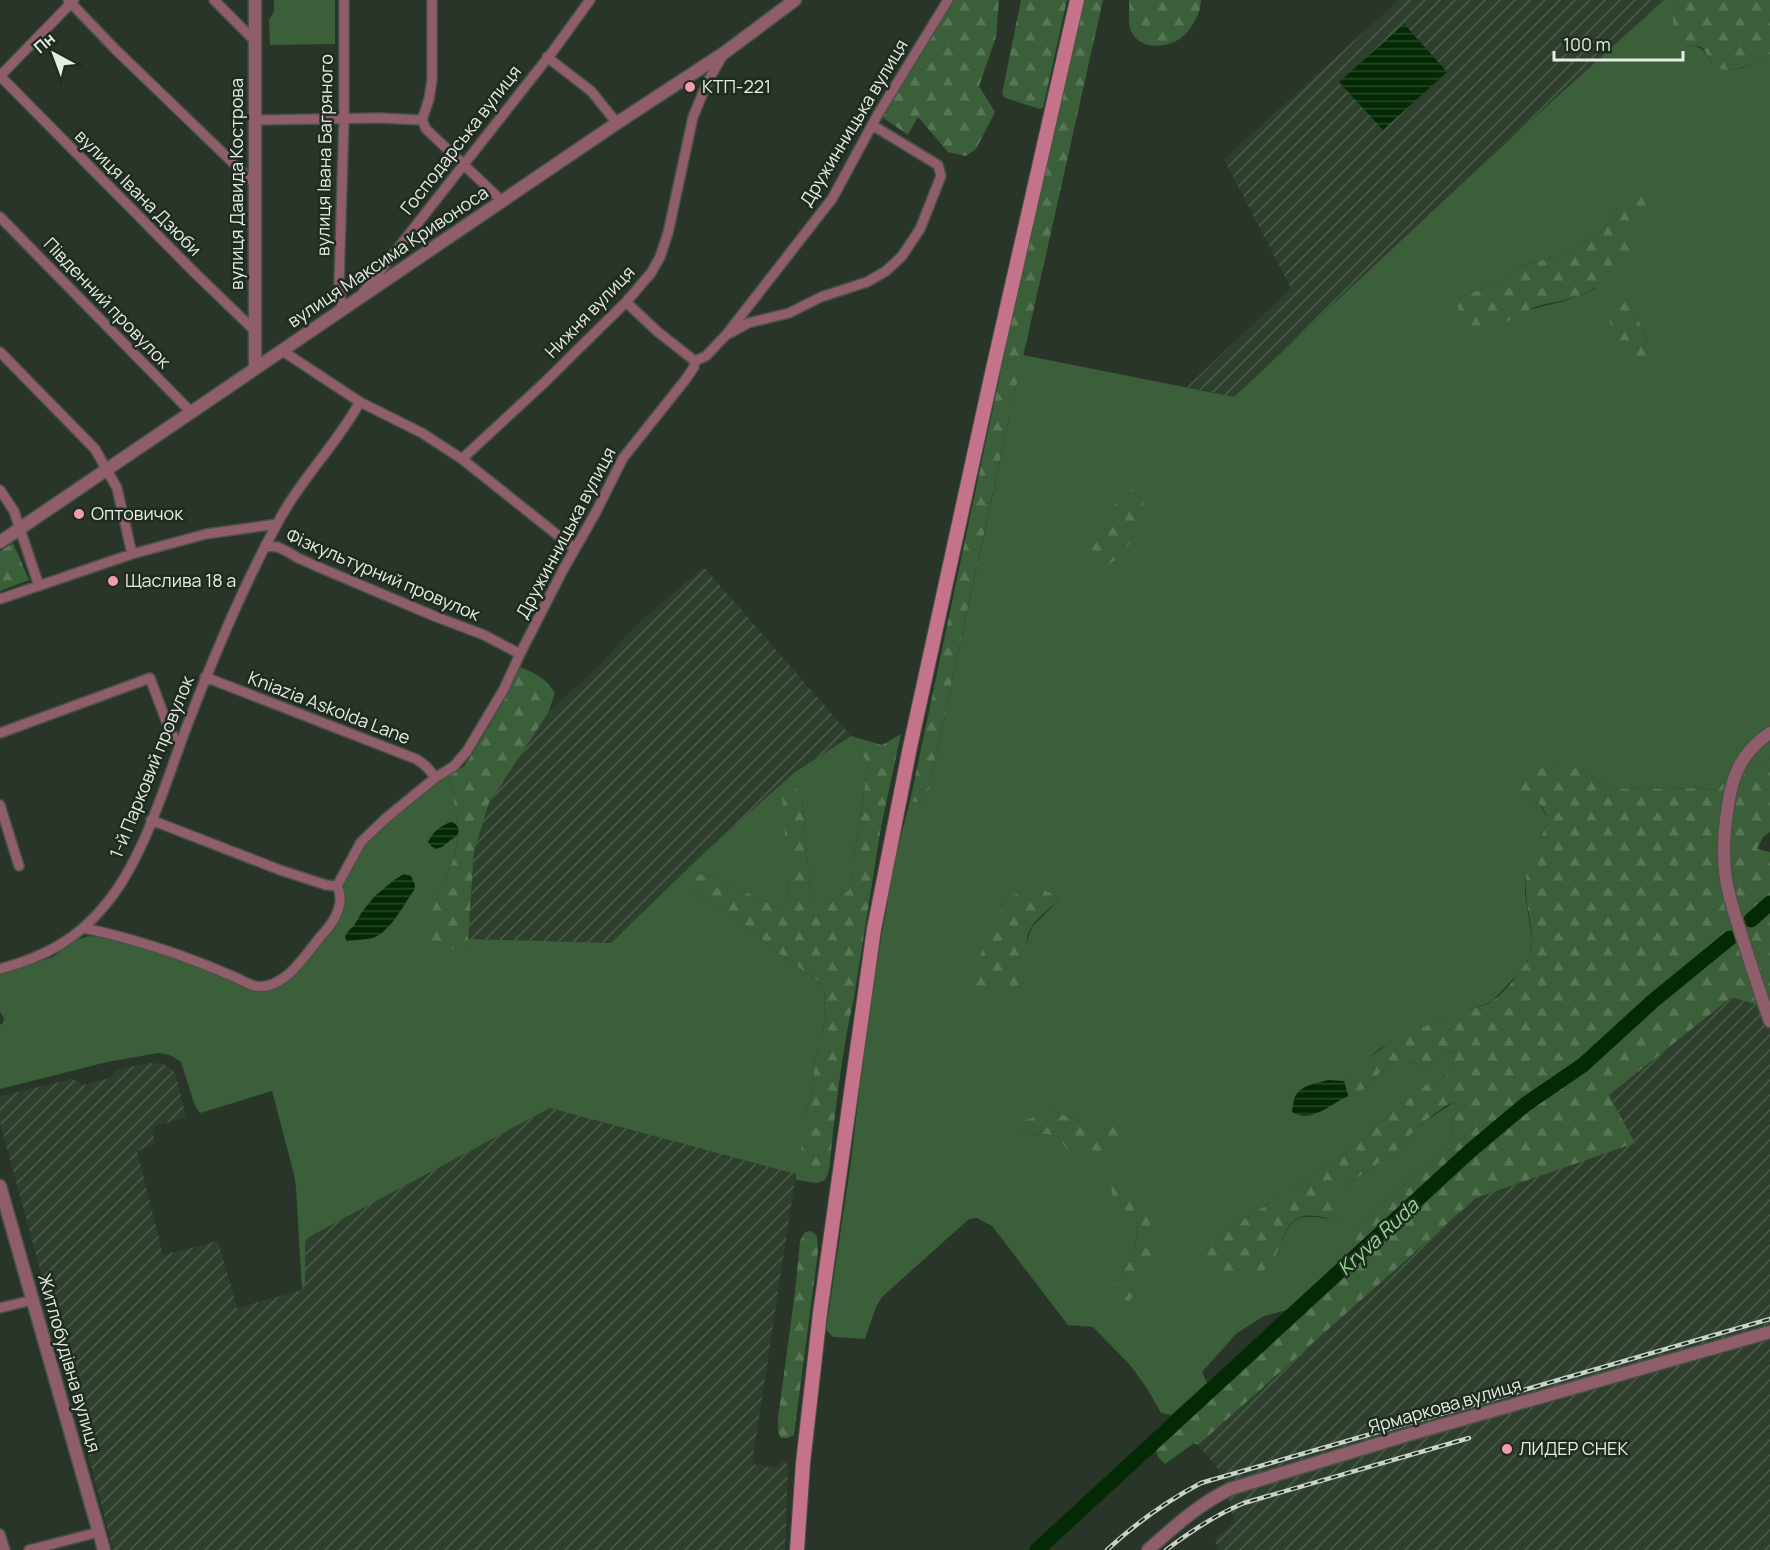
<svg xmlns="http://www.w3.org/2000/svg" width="1770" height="1550" viewBox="0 0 1770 1550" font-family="Manrope,sans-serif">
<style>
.industrial{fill:url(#industrial-furrows)}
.green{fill:#3b5f39;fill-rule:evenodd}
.forest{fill:url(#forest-firs)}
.water{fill:url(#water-rules)}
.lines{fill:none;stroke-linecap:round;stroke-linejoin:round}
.river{stroke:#032905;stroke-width:15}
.minor-casing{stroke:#475246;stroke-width:12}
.tertiary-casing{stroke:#475246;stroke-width:15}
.secondary-casing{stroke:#475246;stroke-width:16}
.minor{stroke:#905d6b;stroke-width:9}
.tertiary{stroke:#905d6b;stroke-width:12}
.secondary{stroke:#c4738b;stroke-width:14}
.rail-casing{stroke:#cad3ca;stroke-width:4.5}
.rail{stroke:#1f2b1f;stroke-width:2;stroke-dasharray:7;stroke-linecap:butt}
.poi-dot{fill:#f19ab2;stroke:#1f2b1f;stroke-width:2}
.labels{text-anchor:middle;stroke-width:5;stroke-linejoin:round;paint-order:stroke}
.poi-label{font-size:18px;fill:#e5ede5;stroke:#1f2b1f;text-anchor:start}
.street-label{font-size:18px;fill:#e5ede5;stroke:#1f2b1f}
.water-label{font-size:20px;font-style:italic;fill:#95dd93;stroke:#1f2b1f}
</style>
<defs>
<pattern id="industrial-furrows" width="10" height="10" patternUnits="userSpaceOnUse" patternTransform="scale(1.5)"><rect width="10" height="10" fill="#2e402d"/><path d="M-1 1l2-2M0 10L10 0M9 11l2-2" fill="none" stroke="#4c5c4b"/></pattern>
<pattern id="forest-firs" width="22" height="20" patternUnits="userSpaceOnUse" patternTransform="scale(1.5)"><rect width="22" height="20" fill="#3b5f39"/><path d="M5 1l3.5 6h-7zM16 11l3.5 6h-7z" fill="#577656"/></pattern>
<pattern id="water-rules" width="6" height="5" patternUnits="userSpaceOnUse" patternTransform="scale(1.5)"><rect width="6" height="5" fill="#032905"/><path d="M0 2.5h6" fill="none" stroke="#284829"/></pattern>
</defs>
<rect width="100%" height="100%" fill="#293528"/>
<path class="industrial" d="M1399 0H1664L1485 162 1234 397 1187 387 1291 288 1224 159Z
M704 567 851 736 795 772 706 851 611 943 468 939 474 851 489 803 548 713 598 667 630 632 658 606Z
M1733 997 1770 1009V1550H1218L1215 1538 1235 1523 1222 1474 1198 1445 1476 1198 1635 1143 1609 1095Z
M149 1063 163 1064 172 1069 176 1075 186 1117 152 1127 155 1144 137 1151 163 1255 218 1241 237 1308 302 1290 305 1283 304 1239 550 1108 796 1174 752 1464 775 1468 781 1462 786 1463 788 1466 785 1550H113L46 1292 49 1291 46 1279 42 1277 0 1122V1096L72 1079 84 1085 89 1084 92 1082 111 1078 116 1070Z"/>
<path class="green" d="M274 0H335V44L270 45 269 20 274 11Z
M1664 0H1676L1672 11 1684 45C1699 45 1704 48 1710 62L1732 70 1743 68 1770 54V758L1713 790 1696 788 1665 789 1641 788 1623 789 1611 788 1579 769H1570L1552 761 1520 794C1534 799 1544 805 1547 821L1525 879V893L1532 939 1530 955 1522 970 1491 1002 1433 1023 1379 1049 1344 1081C1329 1081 1302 1081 1295 1097 1293 1101 1293 1107 1292 1112L1335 1102 1348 1096 1351 1097 1361 1092 1391 1062H1406L1427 1065 1442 1055 1452 1051 1455 1054V1061L1449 1072 1440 1081 1427 1085 1376 1125 1365 1138 1338 1159 1218 1236 1276 1254C1293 1212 1295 1214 1338 1220L1345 1214 1339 1194 1344 1187 1396 1151 1421 1124 1453 1103 1465 1107V1109L1453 1116 1450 1141 1399 1190 1353 1230 1358 1247 1287 1310 1264 1316 1237 1333 1202 1372 1207 1383 1171 1415 1161 1413 1148 1390 1131 1366 1093 1327 1068 1325 992 1226 977 1218 969 1219 882 1297 876 1307 865 1339 833 1337 826 1330 851 1161 868 1017 894 862 910 801 921 803 928 792 1023 355 1234 397 1485 162ZM1620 205 1595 289 1568 300 1532 309 1458 304 1461 297 1499 282 1524 265 1562 255 1596 235 1608 225ZM1636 303 1637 316 1649 346 1630 360ZM1045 890 1059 898 1051 908 1032 927 1025 947 999 913 1005 900ZM1054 1111 1085 1124H1118L1070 1153 1057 1137 1047 1134 1026 1135 1016 1131ZM1133 1221 1156 1243 1114 1289 1134 1252 1138 1230Z
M851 736 868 764 849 890 825 905 811 902 802 797 788 876 787 902 785 905 777 907 705 873 690 887C703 897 717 909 733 915L775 951 821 983 824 988 825 1019 820 1044 814 1062 813 1088 804 1119 826 1172 829 1171 825 1180 817 1183 796 1180V1174L550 1108 305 1239V1283L302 1290 296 1188 294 1174 272 1091 200 1113 195 1106 181 1062 170 1055 158 1053 107 1062 0 1089V1025L3 1023 4 1018 0 1012V974L53 957 75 940 89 936 115 938 137 944 202 968 252 989H268L284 983 297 972 341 915C345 901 341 887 347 874 365 835 411 795 449 776L457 818 456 825 454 823 452 840 458 834 455 855 433 908 465 948 468 939 611 943 706 851 795 772ZM414 890C403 906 393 928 375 937 369 940 354 940 347 941L348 931 354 926 362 912 375 896Z"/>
<path class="forest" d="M954 0H999L996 37 979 86 995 112 976 149 966 156 948 152 919 118H917L908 135 882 117 900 81Z
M1021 0H1067L1043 108 1040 109 1005 98 1002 94Z
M1083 0H1103L1001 455 928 792 921 803 910 801 1012 318Z
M1129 0H1201C1201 14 1190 33 1178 40 1163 49 1136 49 1130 28 1128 20 1130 8 1129 0Z
M1676 0H1770V54C1755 62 1727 80 1712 63 1707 59 1707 51 1701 47 1695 44 1688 47 1682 44 1679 43 1677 40 1675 38L1672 11Z
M1641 183 1649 185C1650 201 1643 215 1638 230 1622 268 1610 286 1569 299 1559 302 1548 303 1538 306 1518 313 1499 328 1481 338H1474C1462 325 1453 314 1461 297L1499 282 1524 265 1562 255 1596 235 1608 225 1620 205 1635 187Z
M1623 298 1637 303V316L1649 346 1645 362 1630 360 1616 352 1608 313 1610 308Z
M1133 489C1159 503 1132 544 1118 558 1112 563 1104 566 1097 570 1090 569 1086 567 1084 559 1077 537 1118 502 1133 489Z
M13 543 29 580 0 591V551Z
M519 668H522C537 674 546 679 555 693L548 713 489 803 474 851 468 939 465 948 436 950 427 948 424 943 433 908 455 855 459 830 456 825 457 818 449 776 464 766 473 753 501 706Z
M901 734 881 827 854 998C841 1055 835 1114 829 1171L826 1172 802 1166 801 1140 804 1119 813 1088 814 1062 820 1044 825 1019 824 988 821 983 775 951 733 915C717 909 703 897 690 887L695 877 705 873 777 907 785 905 787 902 788 876 782 796 784 791 793 785 802 797 811 901 825 905 849 890 868 764 851 736 882 745Z
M1770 758V832L1763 837 1757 849 1770 852V1009L1732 997 1609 1095 1635 1143 1476 1198 1198 1445 1194 1443 1165 1464 1158 1457 1155 1449 1156 1446 1219 1389 1259 1349 1363 1257C1359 1249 1352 1239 1353 1230L1399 1190 1450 1141 1453 1116 1464 1109 1465 1107 1453 1103 1447 1105 1421 1124 1396 1151 1344 1187 1339 1194 1347 1205 1345 1214 1338 1220C1328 1219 1315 1214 1305 1216 1278 1220 1283 1259 1264 1270 1251 1278 1232 1277 1217 1278L1207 1270 1202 1258 1218 1236 1338 1159 1365 1138 1376 1125 1427 1084 1440 1081 1449 1072 1455 1061V1054L1451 1051 1442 1055 1427 1065 1406 1062H1391L1361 1092 1351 1097 1348 1096 1344 1081C1362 1063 1379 1048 1402 1037 1422 1026 1444 1019 1465 1011 1473 1008 1484 1006 1491 1002 1503 995 1523 970 1529 957 1540 927 1515 894 1531 858 1544 829 1562 809 1520 794L1515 784 1522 769 1532 762 1552 761 1570 768 1579 769 1611 788 1623 789 1641 788 1665 789 1696 788 1713 790Z
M1024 890H1045L1059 898C1052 908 1037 918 1032 926 1022 942 1026 962 1027 979L1020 987 990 994 972 984V973L1005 900Z
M1054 1111 1085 1124H1118L1126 1131 1102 1151 1081 1154 1070 1153 1057 1137 1047 1134 1026 1135 1016 1131 1023 1121Z
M1119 1180 1134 1194 1148 1212 1156 1243 1142 1283 1130 1300 1122 1306 1112 1300 1114 1289 1134 1252 1138 1230 1133 1221 1113 1198 1111 1188Z
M811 1231 817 1236 818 1252 794 1435 788 1438H781L778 1432V1418L795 1292 800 1241 805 1232Z"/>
<path class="water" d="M1404 24 1447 72 1383 130 1339 82Z
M451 822 454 823 458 827V834L442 847 436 849 431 846 428 842C433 832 440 826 451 822Z
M404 874 411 876 415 885 414 890C402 905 393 928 375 937 368 940 355 939 347 941L345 938 346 934 354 926 362 912 375 896 394 880Z
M1328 1080 1344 1081 1348 1096C1331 1104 1310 1124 1292 1112L1295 1096 1305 1087Z"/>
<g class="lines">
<path class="river" d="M1751 920 1770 903
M1037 1550 1470 1151 1526 1104 1583 1065 1653 1001 1730 938"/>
<defs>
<path id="minor" d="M68 0 116 50 254 183
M214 0 255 41
M432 0V80L429 99 422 120 426 129 503 202
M547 57 591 91 617 123
M0 76 194 272 254 330
M0 76 74 0
M255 120 380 118 422 120
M0 217 191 412
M362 294 553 51 590 0
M626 302 658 332 695 361
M342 310 339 282 344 119V0
M730 333 748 323 789 313 821 297 867 282 886 271 902 256 920 229 941 176 938 165 872 125
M281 350 360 402 422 433 462 459 575 549
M0 352 95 449 117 488 132 554
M462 459 546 381 626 302 651 273 660 257 668 233 693 117 707 83 724 53
M0 490 14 511 39 586
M265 546 278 547 288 552 298 558 323 569 434 616 484 635 520 654
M0 599 132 554 206 534 277 524C300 480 336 445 360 402
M205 677 416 759C425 764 430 769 435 778
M0 733 150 678 168 726 179 747
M0 805 19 866
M151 820 280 870 326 885 337 886
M84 928C135 939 184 955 232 976 243 980 253 989 266 986 291 981 306 953 322 935 334 922 346 903 337 886L361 842 385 819 435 778 454 766 467 751 504 689 520 654 563 570 596 512 623 458 686 379 694 367 695 361 706 356 726 335 821 213 832 199 877 116 948 0
M0 969C44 957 77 940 106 904 143 860 165 785 185 731 212 660 241 590 277 524
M0 1308 33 1300
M0 1534 5 1550
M29 1550 99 1532"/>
<path id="tertiary" d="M255 368V0
M0 542 617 123 724 53 795 0
M1770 733C1743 751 1732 774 1728 806 1724 830 1722 854 1726 879 1729 899 1736 918 1742 937 1751 965 1760 993 1770 1021
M0 1186 104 1550
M1148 1550C1174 1527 1199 1504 1230 1489L1404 1436 1770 1332"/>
<path id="secondary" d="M797 1550 803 1463 820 1313 874 929 910 747 992 373 1077 0"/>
</defs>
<use href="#minor" class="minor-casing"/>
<use href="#tertiary" class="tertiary-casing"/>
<use href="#secondary" class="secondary-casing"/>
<use href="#minor" class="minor"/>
<use href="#tertiary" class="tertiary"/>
<use href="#secondary" class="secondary"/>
<defs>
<path id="rail" d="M1496 1392 1518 1381
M1107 1550C1137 1522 1165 1502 1201 1483L1770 1319
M1166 1550C1191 1531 1215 1515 1244 1503L1469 1438"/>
</defs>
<use href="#rail" class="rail-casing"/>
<use href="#rail" class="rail"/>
</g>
<g class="poi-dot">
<circle cx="690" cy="87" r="6"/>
<circle cx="79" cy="514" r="6"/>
<circle cx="113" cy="581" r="6"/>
<circle cx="1507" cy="1449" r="6"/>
</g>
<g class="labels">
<g class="poi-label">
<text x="702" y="93">КТП-221</text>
<text x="91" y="520">Оптовичок</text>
<text x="125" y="587">Щаслива 18 а</text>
<text x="1519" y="1455">ЛИДЕР СНЕК</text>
</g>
<g class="street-label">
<text transform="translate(854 123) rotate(-59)" y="6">Дружинницька вулиця</text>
<text transform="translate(461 140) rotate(-52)" y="6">Господарська вулиця</text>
<text transform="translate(325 155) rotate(-89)" y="6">вулиця Івана Багряного</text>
<text transform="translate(237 184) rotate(-90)" y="6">вулиця Давида Кострова</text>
<text transform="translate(138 193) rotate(45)" y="6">вулиця Івана Дзюби</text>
<text transform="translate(388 257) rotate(-34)" y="6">вулиця Максима Кривоноса</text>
<text transform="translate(107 303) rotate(46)" y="6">Південний провулок</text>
<text transform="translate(590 312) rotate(-46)" y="6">Нижня вулиця</text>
<text transform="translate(566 533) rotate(-62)" y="6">Дружинницька вулиця</text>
<text transform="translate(383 575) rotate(23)" y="6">Фізкультурний провулок</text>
<text transform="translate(329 708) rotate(21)" y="6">Kniazia Askolda Lane</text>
<text transform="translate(152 767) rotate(-68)" y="6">1-й Парковий провулок</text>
<text transform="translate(69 1363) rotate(74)" y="6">Житлобудівна вулиця</text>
<text transform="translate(1445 1406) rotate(-16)" y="6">Ярмаркова вулиця</text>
</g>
<g class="water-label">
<text transform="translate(1378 1237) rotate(-43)" y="7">Kryva Ruda</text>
</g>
</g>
<g transform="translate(54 54) rotate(319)" stroke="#1f2b1f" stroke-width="4.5" paint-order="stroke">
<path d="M0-4.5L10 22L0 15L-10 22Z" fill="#e5ede5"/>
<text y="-9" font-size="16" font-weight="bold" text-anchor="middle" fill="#e5ede5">Пн</text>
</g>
<path d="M1554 51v9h129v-9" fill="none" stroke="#e5ede5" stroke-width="3"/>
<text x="1563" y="51" font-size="18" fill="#e5ede5" stroke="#1f2b1f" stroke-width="4.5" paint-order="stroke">100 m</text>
</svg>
